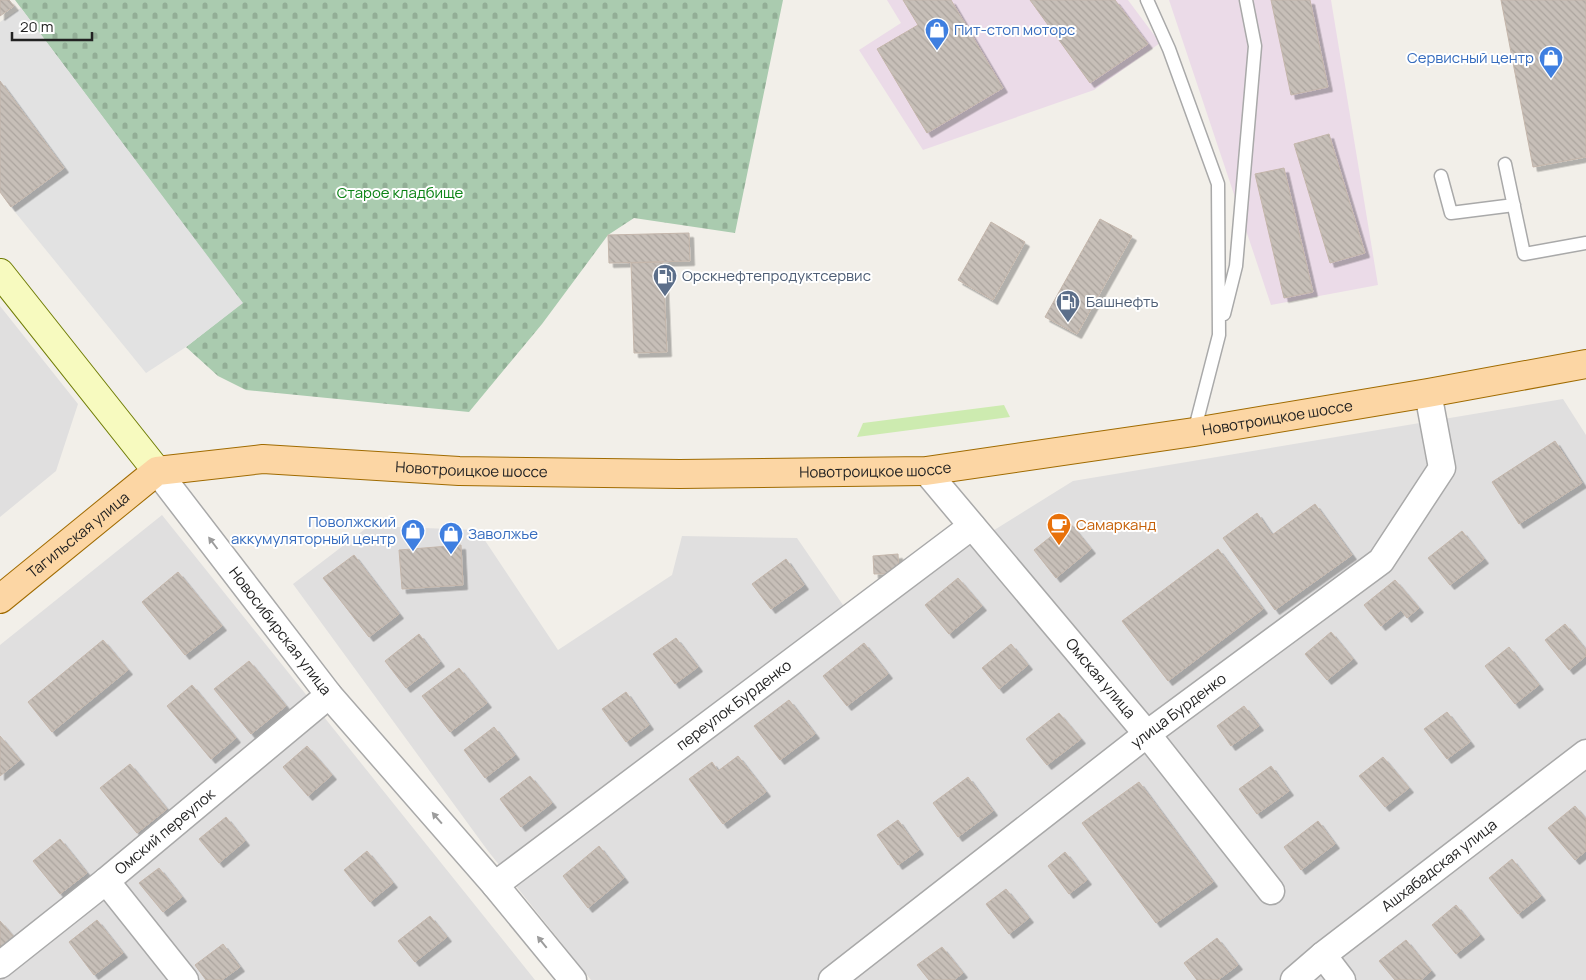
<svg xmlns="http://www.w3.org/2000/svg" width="1586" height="980" viewBox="0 0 1586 980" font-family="Manrope,sans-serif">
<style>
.residential{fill:#e0dfdf}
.industrial{fill:#ebdbe8}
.grass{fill:#cdebb0}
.cemetery{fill:url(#cemetery-stones)}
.parking{fill:#e2e2e2}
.building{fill:url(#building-back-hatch);stroke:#c4b6ab;filter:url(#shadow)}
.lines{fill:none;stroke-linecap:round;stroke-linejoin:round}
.service-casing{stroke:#a9a9a9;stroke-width:15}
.minor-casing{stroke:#a9a9a9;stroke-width:29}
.secondary-casing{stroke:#707d05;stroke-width:30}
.primary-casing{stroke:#a06b00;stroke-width:30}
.service{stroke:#fff;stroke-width:12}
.minor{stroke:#fff;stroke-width:26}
.secondary{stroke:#f7fabf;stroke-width:28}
.primary{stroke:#fcd6a4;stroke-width:28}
.oneway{fill:#9c9c9c}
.labels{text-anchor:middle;stroke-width:4;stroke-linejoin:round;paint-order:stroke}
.shop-label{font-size:15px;fill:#366cbe;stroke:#fff;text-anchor:start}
.park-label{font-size:15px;fill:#0c8416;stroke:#fff}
.service-label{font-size:15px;fill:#4e5e75;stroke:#fff;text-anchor:start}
.street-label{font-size:15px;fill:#222;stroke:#fff}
.food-label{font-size:15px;fill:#c56008;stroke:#fff;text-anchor:start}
</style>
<defs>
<pattern id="cemetery-stones" width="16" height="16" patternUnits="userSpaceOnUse" patternTransform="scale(1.25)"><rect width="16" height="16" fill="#aacbaf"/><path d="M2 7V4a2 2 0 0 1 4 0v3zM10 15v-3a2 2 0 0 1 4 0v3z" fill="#92ae96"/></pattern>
<pattern id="building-back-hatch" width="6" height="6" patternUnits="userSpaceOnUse" patternTransform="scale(1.25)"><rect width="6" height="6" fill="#c7bfb8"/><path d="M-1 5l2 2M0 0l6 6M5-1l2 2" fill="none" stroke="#aba49e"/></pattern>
<filter id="shadow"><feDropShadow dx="4.5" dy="4.5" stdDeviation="0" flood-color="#0004"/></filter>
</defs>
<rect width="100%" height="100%" fill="#f2efe9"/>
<path class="residential" d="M0 306 78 404 56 471 0 517Z
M1563 399 1586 435V980H591L488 851 293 584 369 526 478 530 558 650 672 575 682 536 797 538 856 624 962 550 1073 481Z
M162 515 535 980H0V645Z"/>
<path class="industrial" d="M887 0H1128L1160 43 1094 90 923 150 859 50 901 23Z
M1169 0H1331L1378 285 1271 305Z"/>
<path class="grass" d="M1004 405 1010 417 857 437 863 423Z"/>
<path class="cemetery" d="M15 0H783L735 233 634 218 608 235 542 324 469 412 246 390 218 376 186 347 242 303Z"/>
<path class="parking" d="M21 8 243 303 186 347 146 373 11 207 64 168 0 81V22Z"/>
<path class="building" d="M0 0H9L14 6 0 16Z
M903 0H951L1003 88 927 133 877 49 918 25Z
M1030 0H1115L1148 44 1090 83Z
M1271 0H1310L1328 87 1291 95Z
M1501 0H1586V157L1533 167Z
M0 81 64 168 11 207 0 192Z
M1329 134 1365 253 1330 263 1294 144Z
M1284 168 1313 292 1284 298 1255 174Z
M1100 219 1132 236 1077 334 1045 317Z
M991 222 1025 242 993 300 958 280Z
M689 233 690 261 609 263 608 235Z
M663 262 667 352 634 353 631 263Z
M1555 441 1582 483 1519 524 1492 482Z
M1315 504 1352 555 1275 610 1223 538 1257 513 1272 535Z
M1069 522 1091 549 1056 578 1034 550Z
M1462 531 1484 559 1450 585 1428 558Z
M461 545 463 585 402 589 399 550Z
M1218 549 1263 609 1168 681 1122 621Z
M898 554 899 573 874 574 873 556Z
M354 555 399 614 369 637 323 578Z
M786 559 804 585 771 609 752 584Z
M178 572 222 626 185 655 142 602Z
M958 578 982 606 949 634 925 605Z
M1395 580 1419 608 1407 618 1401 610 1381 626 1364 605Z
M1565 624 1586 650V656L1569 670 1545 640Z
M1331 632 1353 659 1327 680 1305 654Z
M419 634 440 662 406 688 385 661Z
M676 638 698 667 675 684 653 654Z
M103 640 128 670 52 732 28 702Z
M864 643 888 674 847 706 823 676Z
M1011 644 1028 665 999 689 982 668Z
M1509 647 1539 685 1515 704 1485 666Z
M249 661 286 706 251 734 214 689Z
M459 668 487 703 450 732 422 696Z
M192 685 236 738 211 759 167 706Z
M626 692 649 725 626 742 602 709Z
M789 700 815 734 780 760 754 726Z
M1244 706 1259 726 1231 746 1217 726Z
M1447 712 1470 742 1447 759 1424 729Z
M1059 713 1081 739 1047 765 1026 739Z
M494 727 515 755 485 778 464 750Z
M0 736 20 760 0 776Z
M307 746 332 775 308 796 283 767Z
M738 756 766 792 723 824 689 779 712 762 718 771Z
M1383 757 1409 788 1385 807 1359 776Z
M130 764 167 809 137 833 100 788Z
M1271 766 1289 791 1257 814 1239 789Z
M530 776 552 803 521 827 500 799Z
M968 777 993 811 958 837 933 803Z
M1139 782 1213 882 1156 923 1082 823Z
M1575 806 1586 819V851L1575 860 1548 828Z
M226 817 245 841 219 863 199 839Z
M898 820 919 850 898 865 877 835Z
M1318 821 1335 844 1301 870 1284 847Z
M60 839 87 873 60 894 33 861Z
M599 846 624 878 588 908 563 876Z
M367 851 393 883 370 902 344 870Z
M1065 852 1087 880 1069 894 1048 866Z
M1512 859 1541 896 1518 914 1489 878Z
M159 868 182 897 163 912 139 883Z
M1006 889 1029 918 1009 934 986 904Z
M1456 905 1480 935 1456 954 1432 925Z
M430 916 447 937 415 962 398 941Z
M97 920 123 953 94 975 69 942Z
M0 921 14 937 0 949Z
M1217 938 1238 965 1218 980H1197L1184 963Z
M1406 940 1431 971 1421 980H1395L1379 961Z
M223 944 240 967 222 980H206L195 965Z
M942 947 963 973 954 980H929L917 965Z"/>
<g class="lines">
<defs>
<path id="service" d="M1147 0 1169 49 1218 184 1219 335 1194 432
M1505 164 1524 254 1586 243
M1441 176 1451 213 1514 205
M1224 314 1236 266 1255 46 1246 0"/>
<g id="minor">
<path id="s1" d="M157 471 329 695 495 885 573 980"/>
<path id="s2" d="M926 471 1147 734 1271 891"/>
<path d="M106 881 185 980"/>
<path id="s3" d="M495 885 972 526"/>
<path d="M1323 955 1342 980"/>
<path id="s4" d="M0 965 106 881 329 695"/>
<path id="s5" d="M832 980 1147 734 1381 561 1442 468 1428 393"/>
<path id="s6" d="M1294 980 1323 955 1586 753"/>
</g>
<path id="secondary" d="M0 273 157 471"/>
<g id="primary">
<path id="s7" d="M0 599 157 471 263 459 459 471 680 474 926 471 1194 432 1428 393 1586 364"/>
</g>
</defs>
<use href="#service" class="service-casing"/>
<use href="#minor" class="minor-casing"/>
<use href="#secondary" class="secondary-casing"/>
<use href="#primary" class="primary-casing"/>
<use href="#service" class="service"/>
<use href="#minor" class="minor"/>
<use href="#secondary" class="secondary"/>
<use href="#primary" class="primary"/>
</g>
<defs><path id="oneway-solid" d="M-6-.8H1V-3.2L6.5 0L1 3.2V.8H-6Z" transform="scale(1.25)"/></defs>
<g class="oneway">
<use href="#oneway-solid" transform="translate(213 543) rotate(-127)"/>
<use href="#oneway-solid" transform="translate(437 818) rotate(-131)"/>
<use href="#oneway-solid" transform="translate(542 942) rotate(-129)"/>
</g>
<defs>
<symbol id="shop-pin" viewBox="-11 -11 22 30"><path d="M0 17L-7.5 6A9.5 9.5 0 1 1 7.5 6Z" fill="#3f7fe0" stroke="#fff"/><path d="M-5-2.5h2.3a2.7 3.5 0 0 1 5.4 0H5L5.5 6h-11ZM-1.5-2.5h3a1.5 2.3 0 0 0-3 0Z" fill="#fff"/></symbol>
<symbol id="fuel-pin" viewBox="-11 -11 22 30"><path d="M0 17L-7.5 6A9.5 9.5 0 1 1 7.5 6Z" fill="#5c6f8a" stroke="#fff"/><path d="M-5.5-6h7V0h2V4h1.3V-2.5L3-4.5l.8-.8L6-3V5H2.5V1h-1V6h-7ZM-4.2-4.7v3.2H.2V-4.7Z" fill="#fff"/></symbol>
<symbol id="cafe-pin" viewBox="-11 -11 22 30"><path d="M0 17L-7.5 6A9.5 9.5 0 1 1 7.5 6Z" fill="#e8710a" stroke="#fff"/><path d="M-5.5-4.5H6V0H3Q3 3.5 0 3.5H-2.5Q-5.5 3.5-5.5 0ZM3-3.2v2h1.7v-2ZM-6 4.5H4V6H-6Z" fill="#fff"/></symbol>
</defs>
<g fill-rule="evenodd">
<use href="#shop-pin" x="923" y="16" width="28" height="38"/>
<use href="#shop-pin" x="1537" y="44" width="28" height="38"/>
<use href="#fuel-pin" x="651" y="262" width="28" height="38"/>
<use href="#fuel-pin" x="1054" y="288" width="28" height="38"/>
<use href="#cafe-pin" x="1045" y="511" width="28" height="38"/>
<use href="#shop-pin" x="399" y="517" width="28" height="38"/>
<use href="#shop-pin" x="437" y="520" width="28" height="38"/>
</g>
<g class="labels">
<g class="shop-label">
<text x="954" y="35">Пит-стоп моторс</text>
<text x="1534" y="63" text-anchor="end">Сервисный центр</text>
<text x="396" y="527" text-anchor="end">Поволжский<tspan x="396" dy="17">аккумуляторный центр</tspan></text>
<text x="468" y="539">Заволжье</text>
</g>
<g class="park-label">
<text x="400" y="198">Старое кладбище</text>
</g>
<g class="service-label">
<text x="682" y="281">Орскнефтепродуктсервис</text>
<text x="1086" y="307">Башнефть</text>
</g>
<g class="street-label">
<text dy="5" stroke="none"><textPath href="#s7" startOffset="1328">Новотроицкое шоссе</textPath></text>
<text dy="5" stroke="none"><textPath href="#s7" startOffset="518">Новотроицкое шоссе</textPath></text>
<text dy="5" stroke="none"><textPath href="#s7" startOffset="922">Новотроицкое шоссе</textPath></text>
<text dy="5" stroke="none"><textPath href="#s7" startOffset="101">Тагильская улица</textPath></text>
<text dy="5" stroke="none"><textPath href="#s1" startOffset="202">Новосибирская улица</textPath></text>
<text dy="5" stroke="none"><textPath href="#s2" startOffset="271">Омская улица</textPath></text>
<text dy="5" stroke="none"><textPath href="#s3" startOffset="299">переулок Бурденко</textPath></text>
<text dy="5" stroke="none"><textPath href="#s5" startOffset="439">улица Бурденко</textPath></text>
<text dy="5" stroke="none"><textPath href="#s4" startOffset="212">Омский переулок</textPath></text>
<text dy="5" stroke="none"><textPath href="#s6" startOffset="185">Ашхабадская улица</textPath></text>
</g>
<g class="food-label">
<text x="1076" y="530">Самарканд</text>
</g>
</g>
<path d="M12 32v8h80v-8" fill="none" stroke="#222222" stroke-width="2.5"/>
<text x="20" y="32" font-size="15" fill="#222222" stroke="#ffffff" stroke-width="4" paint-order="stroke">20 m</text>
</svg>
